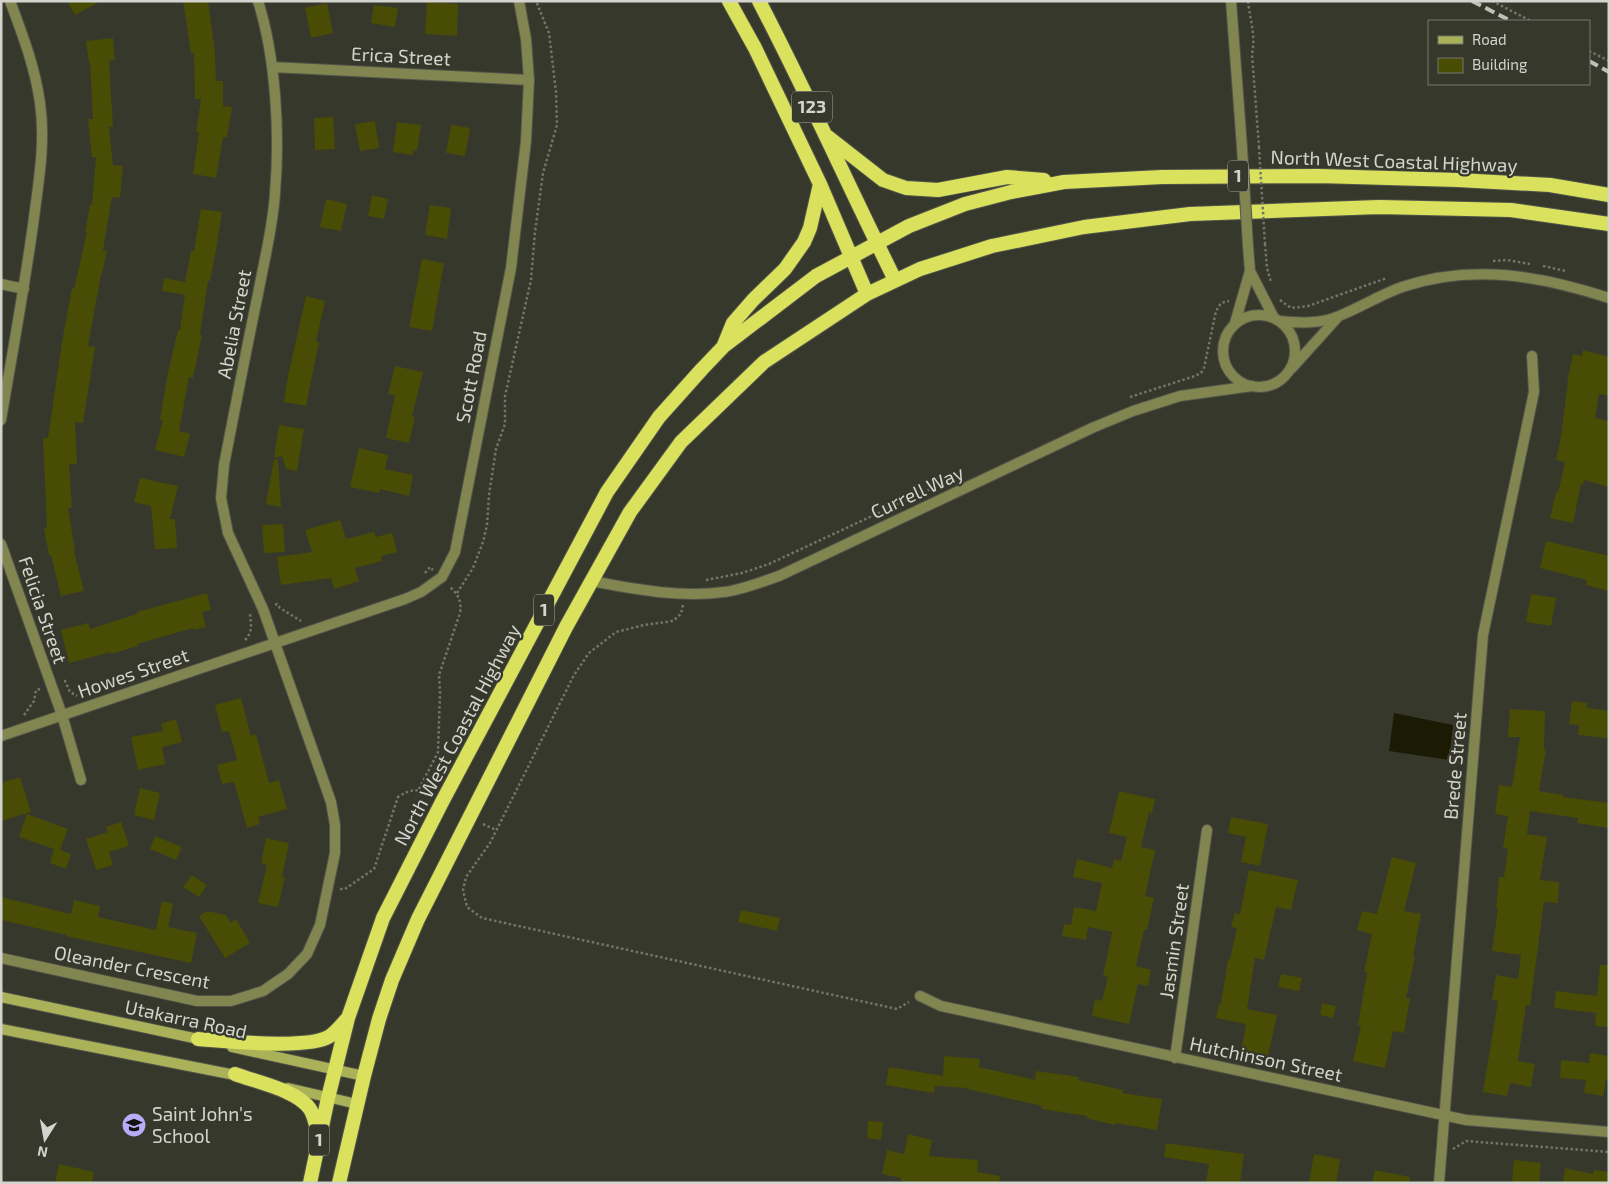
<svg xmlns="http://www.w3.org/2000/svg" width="1610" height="1184" viewBox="0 0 1610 1184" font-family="'Exo 2',sans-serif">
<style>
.water{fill:#1a1b02}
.building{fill:#494c05}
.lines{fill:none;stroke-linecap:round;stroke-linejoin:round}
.minor-casing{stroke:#525449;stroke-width:12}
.tertiary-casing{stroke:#525449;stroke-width:12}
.secondary-casing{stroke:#525449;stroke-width:12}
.trunk-casing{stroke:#525449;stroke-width:16}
.path{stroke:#73756b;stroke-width:2.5;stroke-dasharray:2.5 2.5;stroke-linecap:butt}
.minor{stroke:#81854f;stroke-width:10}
.tertiary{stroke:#81854f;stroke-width:10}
.secondary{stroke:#abb158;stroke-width:10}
.trunk{stroke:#dae25d;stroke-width:14}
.rail{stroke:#bfc0b9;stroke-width:4;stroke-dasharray:10 5;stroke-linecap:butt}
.tertiary-bridge-casing{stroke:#525449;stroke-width:12;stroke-linecap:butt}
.path-bridge{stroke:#73756b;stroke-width:2.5;stroke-dasharray:2.5 2.5;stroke-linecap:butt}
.tertiary-bridge{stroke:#81854f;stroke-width:10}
.labels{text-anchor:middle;stroke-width:4.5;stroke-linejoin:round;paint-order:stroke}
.shield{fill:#36382c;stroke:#a4a59d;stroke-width:1}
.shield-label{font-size:18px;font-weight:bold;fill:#d3d4cd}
.street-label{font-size:19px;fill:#d3d4cd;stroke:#36382c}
.poi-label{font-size:19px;fill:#d3d4cd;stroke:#36382c;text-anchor:start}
</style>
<rect width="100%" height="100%" fill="#36382c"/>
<path class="water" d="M1394 713 1453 725 1449 760 1389 751Z"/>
<path class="building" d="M67 1H101L75 15Z
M183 1H208L215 52 216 81H223V106L232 107 227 137H223L216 178 193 174 199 133 196 132 201 99H195L194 53H191Z
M427 2 458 4 457 36 425 34Z
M327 3 333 33 311 38 305 8Z
M374 5 398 8 395 27 371 23Z
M113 38 115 60 109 61 113 127H109L113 165 123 166 120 198 112 197 103 250 107 251 102 274H101L88 346 95 347 83 423 75 422 77 464H69L72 508H68L75 551H74L84 591 61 596 51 555H49L44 528H47L43 438H48L62 342 72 288 74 289 87 232H85L90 205H92L96 157H92L88 119H93L90 63H89L86 41Z
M333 117 335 149 315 150 314 118Z
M375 121 379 148 360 151 355 124Z
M397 122 421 125 417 151 413 150V155L393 152Z
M451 125 470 128 465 156 446 153Z
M372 195 388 199 384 219 368 216Z
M326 199 347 204 341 231 320 227Z
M430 205 451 208 447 239 425 235Z
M201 209 222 212 216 250 210 281H208L200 335H202L193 378 189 377 179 431 190 434 184 457 155 450 163 420 160 419 168 372 178 330H180L185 295 162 291 164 278 185 282 191 251H194Z
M422 259 444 263 432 331 409 327Z
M306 296 325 301 316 342H319L306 406 284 402 288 376Z
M1583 350 1609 357V396L1599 394 1595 418 1609 421V487L1584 480 1583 485 1581 484 1573 523 1550 518 1556 492 1558 493 1565 462 1556 460 1561 436 1568 382H1567L1573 354 1582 356Z
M395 366 423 372 412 416 415 417 409 443 386 438 395 395 388 394Z
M279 425 304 429 297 471 286 469 282 456 274 458Z
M359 448 388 455 385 469 413 475 409 496 380 489 379 493 350 487Z
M274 459 278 460 281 507 266 504Z
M140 478 178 486 170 519H175L177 548 155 549 151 506 134 502Z
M340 520 346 539 374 532 376 537 392 533 397 552 381 556 382 561 355 568 359 581 334 589 331 578 281 585 277 557 312 552 305 530Z
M283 524 285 552 264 553 262 525Z
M1546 541 1609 556V591L1586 585 1587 580 1540 568Z
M207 593 211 610 202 612 206 627 193 630V628L137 644 138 646 111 654V652L69 663 61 630 88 623 90 629 137 614V612Z
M1531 594 1556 598 1551 626 1526 622Z
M241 698 251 736 256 734 269 783 279 780 287 809 258 817 260 824 247 828 234 782 222 784 217 765 237 760 229 731 222 732 215 705Z
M1572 701 1587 703V708L1609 711 1607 738 1578 735 1579 725 1569 724Z
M1510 709 1545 711 1544 749H1546L1539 791 1563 795V797L1609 803V828L1577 823 1578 818 1530 811 1527 834 1547 837 1540 880 1559 882 1558 903 1544 902 1530 1006 1526 1005 1518 1061 1535 1064 1531 1087 1510 1083 1507 1096 1483 1092 1498 1001 1492 1000 1496 975 1518 979 1521 955 1492 951 1498 909H1496L1499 877H1504L1508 849 1503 848 1508 816 1495 814 1499 785 1512 787 1520 737H1508Z
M176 719 182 742 162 747 165 764 138 770 131 737 163 731 161 724Z
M20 777 31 812 1 821V783Z
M140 788 160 793 154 820 134 815Z
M1119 791 1155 799 1152 813 1149 812 1141 847 1155 850 1145 896 1154 898 1147 930H1144L1136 966 1151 970 1148 986 1138 984 1129 1024 1092 1016 1095 999 1102 1001 1108 977 1103 976 1112 932 1088 927 1086 940 1062 936 1064 924 1071 925 1074 907 1096 911 1102 883 1073 877 1077 859 1112 868 1114 859 1121 861 1127 837 1109 833Z
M27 814 68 829 60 850 71 854 66 869 50 863 54 849 19 837Z
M1231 817 1268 824 1260 866 1241 862 1246 837 1228 833Z
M121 822 129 846 109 852 113 865 96 870 86 839 108 832 106 827Z
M155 836 182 847 176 860 150 849Z
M266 838 289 843 282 877H285L278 907 258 903 267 865 261 863Z
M1392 857 1416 863 1404 911 1421 914 1413 956H1415L1406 998H1410L1404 1033 1393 1031 1385 1068 1353 1061 1361 1026 1358 1025 1367 973 1364 972 1372 934 1357 930 1362 911 1377 914Z
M1249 870 1298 880 1291 910 1276 907 1264 960 1255 958 1247 1009 1277 1015 1268 1056 1241 1051 1246 1024 1216 1018 1219 1003 1221 1004 1228 959H1230L1237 928 1231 927 1235 913 1240 914Z
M192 875 207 885 199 897 183 887Z
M1 897 71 914 74 900 100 906 98 917 156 930 162 901 173 904 168 927 197 933 191 963 66 936 67 935 1 920Z
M741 910 780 918 777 931 738 922Z
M207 911 226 915 231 923 236 919 250 943 225 958 199 916Z
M1600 965H1609V1027L1595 1026 1596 1013 1554 1008 1556 991 1597 996Z
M1281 974 1302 978 1299 991 1278 987Z
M1322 1003 1336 1006 1333 1018 1320 1015Z
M1590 1053 1609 1056V1080H1606L1603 1096 1584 1093 1586 1080 1560 1078 1561 1060 1589 1063Z
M944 1056 980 1059 979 1067 1035 1080 1036 1071 1079 1077 1078 1080 1123 1090 1122 1093 1162 1099 1157 1130 1115 1123V1125L1086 1118 1087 1116 1042 1109V1106L967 1089V1088L935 1086 934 1093 886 1085 889 1067 943 1076Z
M868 1121 883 1122 881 1140 867 1138Z
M908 1134 932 1140 929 1156 978 1160 977 1172 1000 1176 999 1183H908L901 1181V1178L882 1174 887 1150 904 1154Z
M1166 1143 1244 1154 1240 1183H1206L1209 1164 1164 1157Z
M1314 1154 1340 1159 1336 1183H1309Z
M1514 1160 1541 1163 1539 1183H1512Z
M59 1164 94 1172 92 1183H55Z
M1565 1168 1593 1174 1594 1170 1609 1172V1183H1563Z
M1375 1170 1410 1177 1409 1183H1372Z"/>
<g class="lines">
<defs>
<path id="minor" d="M272 67 529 80
M1 284 24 289
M1 420C12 355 24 290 33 225 38 185 46 143 40 103 35 67 23 36 10 1
M1 544 62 715 81 780
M1 958 197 1001H231L263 991 288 974 307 954 320 925 335 853V825L331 802 263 609 228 533 221 498 224 465C235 408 246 351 258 294 264 261 273 227 275 193 280 134 276 58 258 1
M920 996 941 1006 1466 1120 1609 1132
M1175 1058 1207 830
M1439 1183 1483 635 1534 392 1532 356"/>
<path id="tertiary" d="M1231 1 1242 147
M1250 271 1274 318
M1223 351a36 36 0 1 1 72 0a36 36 0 1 1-72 0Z
M1279 321C1299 323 1320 324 1339 316 1361 307 1380 295 1402 287 1472 263 1541 276 1609 298
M1235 323 1250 271 1248 246
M1292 368 1338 317
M591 581C635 589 679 598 724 592 742 590 761 582 779 576L1092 428 1133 411 1180 396 1252 386
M1 736 405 599 421 592 442 577 455 552 511 268 526 141 529 80 526 39 519 1"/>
<path id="secondary" d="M1 997 203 1040
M1 1029 240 1076
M232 1047 364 1076
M288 1088 357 1104"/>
<path id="trunk" d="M729 1 755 48 820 184 867 294
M759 1C807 93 849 187 895 280
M828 137 883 180 906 188 938 190 1007 177 1044 180
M724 345 733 323 753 300 785 269 804 242 810 228 820 184
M198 1039C226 1041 309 1050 330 1036 337 1031 342 1024 347 1019
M235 1074C256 1082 297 1090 310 1109 315 1117 316 1126 318 1135
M310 1183 328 1098 348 1018 383 918 442 802 607 492 659 417 702 369 724 346 816 276 909 226 965 204 1011 192 1064 182 1162 177 1319 176 1458 180 1550 185 1609 195
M339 1183 364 1076 379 1019 392 980 418 919 566 627 630 512 681 442 764 362 867 294 920 269 992 246 1084 227 1190 214 1379 207 1511 210 1609 224"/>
</defs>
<use href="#minor" class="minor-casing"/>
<use href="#tertiary" class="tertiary-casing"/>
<use href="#secondary" class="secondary-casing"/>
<use href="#trunk" class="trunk-casing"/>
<path class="path" d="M1248 1C1250 20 1256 36 1252 54L1259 147
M1492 1 1531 21
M1589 51 1609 61
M1265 244 1267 268 1271 282
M1493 261 1507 260 1530 264
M1543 266 1566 271
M1280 300 1291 308 1308 306 1387 278
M1130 397 1195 376 1201 373 1204 368 1216 311 1221 303 1229 301
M425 573 430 567 433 570
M706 580 742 573 769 564 945 482
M457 593 473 568 483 542 487 525 489 495 496 449 505 424V396L531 280 535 232 543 173 557 125 556 92 549 33 536 1
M275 605 277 604 280 608 301 621
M683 605 681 614 673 621 644 625 616 632 589 653 574 675 490 843 466 877 463 890 467 907 482 918 897 1009 909 1002
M245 640C253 632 251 624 250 614L251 613
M64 681H65L70 692 77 696
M24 715 34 701 36 690 40 689
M419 789 438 752 440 693 439 675 460 613C462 601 458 594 449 586
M483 824 496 830
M340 889H345L374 869 398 797C410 789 417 788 429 795
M1453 1149 1466 1141 1609 1152"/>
<use href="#minor" class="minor"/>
<use href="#tertiary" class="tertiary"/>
<use href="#secondary" class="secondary"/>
<use href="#trunk" class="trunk"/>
<path class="rail" d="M1472 1 1511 21
M1589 61 1609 72"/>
<defs>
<path id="tertiary-bridge" d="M1242 147 1248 246"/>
</defs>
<use href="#tertiary-bridge" class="tertiary-bridge-casing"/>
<path class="path-bridge" d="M1259 147 1265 244"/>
<use href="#tertiary-bridge" class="tertiary-bridge"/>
</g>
<defs>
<symbol id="school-disc" viewBox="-11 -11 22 22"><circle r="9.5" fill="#b9abf7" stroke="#36382c"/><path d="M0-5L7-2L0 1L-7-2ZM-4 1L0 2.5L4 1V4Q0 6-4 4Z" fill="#111"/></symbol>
</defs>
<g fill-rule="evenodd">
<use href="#school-disc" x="120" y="1111" width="28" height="28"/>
</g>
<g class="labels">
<g class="shield">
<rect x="792" y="91.5" width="40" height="31" rx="4"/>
<rect x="1228" y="160.5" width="20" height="31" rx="4"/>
<rect x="534" y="594.5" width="20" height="31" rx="4"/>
<rect x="309" y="1124.5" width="20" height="31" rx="4"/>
</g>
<g class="shield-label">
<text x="812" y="113">123</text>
<text x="1238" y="182">1</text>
<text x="544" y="616">1</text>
<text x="319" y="1146">1</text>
</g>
<g class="street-label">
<text transform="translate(401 56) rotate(3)" y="7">Erica Street</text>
<text transform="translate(1394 161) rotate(2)" y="7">North West Coastal Highway</text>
<text transform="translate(234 324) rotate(-79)" y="7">Abelia Street</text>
<text transform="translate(471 377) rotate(-79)" y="7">Scott Road</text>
<text transform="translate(917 492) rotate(-25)" y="7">Currell Way</text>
<text transform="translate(43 610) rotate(71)" y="7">Felicia Street</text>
<text transform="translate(133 673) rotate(-19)" y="7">Howes Street</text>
<text transform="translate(457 735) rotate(-62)" y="7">North West Coastal Highway</text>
<text transform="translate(1455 766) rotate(-85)" y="7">Brede Street</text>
<text transform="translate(1174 941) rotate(-82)" y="7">Jasmin Street</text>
<text transform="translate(132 967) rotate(11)" y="7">Oleander Crescent</text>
<text transform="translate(186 1019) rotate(12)" y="7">Utakarra Road</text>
<text transform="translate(1266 1059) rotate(12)" y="7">Hutchinson Street</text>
</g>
<g class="poi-label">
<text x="152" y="1121">Saint John's<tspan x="152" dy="22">School</tspan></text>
</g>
</g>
<rect width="1610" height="1184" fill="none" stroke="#d3d4cd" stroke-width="5"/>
<rect x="1428" y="20" width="162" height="65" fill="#36382c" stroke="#75766c"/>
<rect x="1438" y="36" width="25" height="8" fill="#abb158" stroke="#75766c"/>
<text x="1472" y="45" font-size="15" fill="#d3d4cd">Road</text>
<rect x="1438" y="58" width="25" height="15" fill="#494c05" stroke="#75766c"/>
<text x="1472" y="70" font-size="15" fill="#d3d4cd">Building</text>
<g transform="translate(45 1139) rotate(191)" stroke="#36382c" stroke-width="4" paint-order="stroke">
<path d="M0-4L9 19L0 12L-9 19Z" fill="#d3d4cd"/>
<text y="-8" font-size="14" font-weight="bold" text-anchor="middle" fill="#d3d4cd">N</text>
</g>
</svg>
